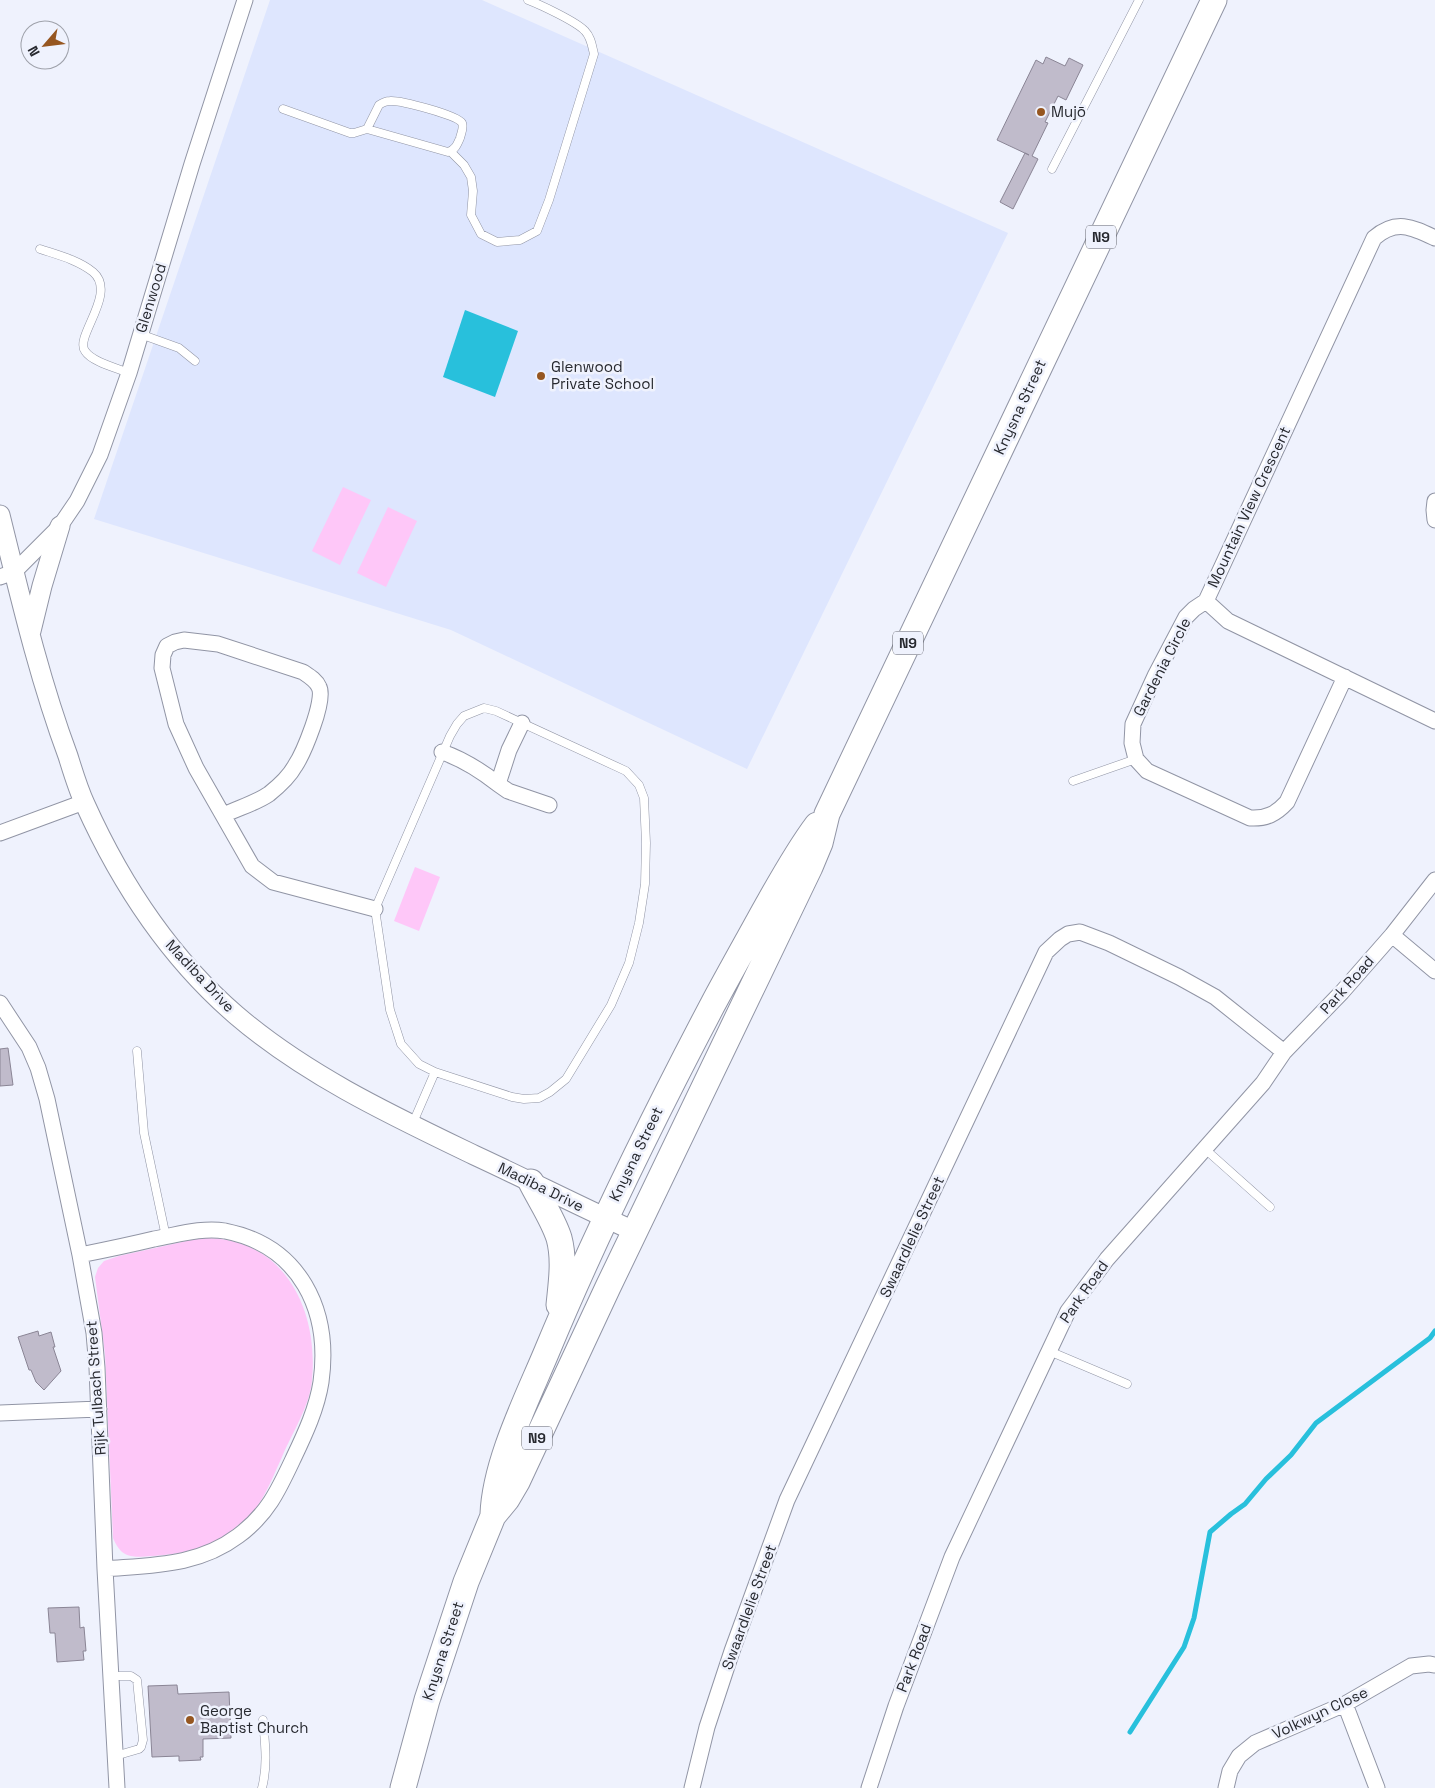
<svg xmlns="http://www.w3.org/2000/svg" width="1435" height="1788" viewBox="0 0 1435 1788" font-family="'Space Grotesk',sans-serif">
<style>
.built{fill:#dee6fe}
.green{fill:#fec7f8}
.water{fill:#28c0dc}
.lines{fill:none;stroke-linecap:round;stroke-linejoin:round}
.stream{stroke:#28c0dc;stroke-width:5}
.building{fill:#c0bbcb;stroke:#8a8595}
.service-casing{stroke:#9195a5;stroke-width:9}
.minor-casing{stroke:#9195a5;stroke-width:17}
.tertiary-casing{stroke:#9195a5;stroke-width:21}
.trunk-casing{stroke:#9195a5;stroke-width:27}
.service{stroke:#fff;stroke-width:8}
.minor{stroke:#fff;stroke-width:15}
.tertiary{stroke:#fff;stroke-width:19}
.trunk{stroke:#fff;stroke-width:25}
.poi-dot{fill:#965620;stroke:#eff2fd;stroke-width:2}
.labels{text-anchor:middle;stroke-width:5;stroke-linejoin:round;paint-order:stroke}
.shield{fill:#eff2fd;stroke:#63656d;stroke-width:1}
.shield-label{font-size:14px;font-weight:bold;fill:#27292f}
.poi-label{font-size:15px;fill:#27292f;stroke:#eff2fd;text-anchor:start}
.street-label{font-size:15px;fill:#27292f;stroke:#eff2fd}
</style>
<rect width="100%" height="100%" fill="#eff2fd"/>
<path class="built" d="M270 0H482L1008 233 747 769 451 630 94 519Z"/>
<path class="green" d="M343 487 371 500 340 565 312 551Z
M388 507 417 521 386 587 357 573Z
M415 867 440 877 419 931 394 921Z
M200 1238C282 1235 319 1307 312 1380 310 1406 292 1433 282 1457 274 1474 267 1493 256 1508 251 1514 244 1521 237 1526 214 1547 183 1554 153 1556 134 1557 122 1560 113 1538L105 1354 95 1277 98 1268 104 1261 119 1256Z"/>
<path class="water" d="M465 310 518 331 495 397 443 377Z"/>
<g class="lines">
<path class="stream" d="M1130 1732 1184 1647 1194 1618 1210 1532 1231 1514 1245 1504 1266 1479 1291 1455 1316 1423 1430 1338 1435 1331"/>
</g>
<path class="building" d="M1046 57 1065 66 1069 58 1083 65 1066 100 1058 96 1045 122 1048 123 1032 156 1038 159 1013 209 1000 202 1025 153 1029 155 997 140 1036 60 1043 64Z
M8 1048 13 1085 0 1086V1049Z
M38 1331 39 1336 51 1332 55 1347H53L61 1371 44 1390 36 1382 31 1370H29L18 1337Z
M79 1607 80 1628 84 1627 86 1651H83L84 1660 57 1662 55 1633H50L48 1608Z
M177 1685 178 1694 229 1692 231 1738 203 1739V1757H200L201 1760 179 1761V1756L152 1757 148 1686Z"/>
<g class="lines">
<defs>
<path id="service" d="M283 109 350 133H354L367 129 448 152C455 150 457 145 460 138 461 134 464 127 462 123 457 115 400 100 390 101 386 101 382 103 379 105L367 129
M451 152 464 165 471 177 473 191 471 215 481 234 497 242 520 240 537 231 549 200 594 54C592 46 591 37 585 31 577 22 541 5 528 0
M1052 169 1139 0
M40 249C58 255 78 260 93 272 118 293 74 337 85 351 92 362 117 368 129 373
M140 334 179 348 195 361
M484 708 496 711 626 771 639 785 644 798 646 843 645 884 639 923 629 963 611 1005 566 1079 550 1092 539 1098 524 1099 512 1097 435 1072 419 1064 401 1044 390 1010 375 909 450 736 457 724 464 716Z
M1073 781 1136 759
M137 1051 144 1133 166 1237
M412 1125 435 1072
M1205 1149 1270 1207
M1049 1351 1127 1384
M111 1676H131L137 1680 143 1740 141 1747 139 1749 115 1756
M262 1788C268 1765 265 1743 263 1720"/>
<path id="minor" d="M1435 238C1412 227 1396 219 1374 238L1206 601 1228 621 1435 721
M1435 501 1434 510 1435 520
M0 577 14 572 60 526 77 501 100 455 129 373 192 164 245 0
M1206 601 1194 609 1186 617 1155 676 1133 724 1132 743 1136 759 1147 771 1250 818C1266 819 1276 814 1287 802L1345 677
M442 752C463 759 480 770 498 784L509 750 522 723
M498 784 508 791 549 805
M224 815C238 808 256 803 269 794 279 786 289 777 295 766 303 754 326 700 319 687 316 680 309 676 303 672L218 644 184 640 175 642 167 646 163 655 162 668 176 724 196 768 252 866 273 882 375 909
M0 833 84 802
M1392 935 1435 971
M0 1003 29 1047 38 1068 47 1099 80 1255 94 1333 97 1368 105 1569 117 1788
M80 1255C105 1250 129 1245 154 1239 177 1235 202 1227 225 1231 300 1246 331 1310 321 1382 317 1408 305 1434 294 1457 279 1489 268 1514 238 1536 198 1566 153 1565 105 1569
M0 1413 99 1409
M1345 1704 1377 1788
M692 1788 707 1727 732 1651 787 1500 1046 952 1060 939 1068 934 1080 932 1109 943 1179 977 1215 997 1284 1052
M869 1788 896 1706 952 1557 1068 1311 1107 1259 1263 1083 1284 1052 1342 992 1392 935 1435 880
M1226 1788 1230 1771 1239 1756 1255 1743 1345 1704 1411 1666 1429 1664 1435 1665"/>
<path id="tertiary" d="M0 515C20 596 39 678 68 756 73 772 78 789 85 804 121 884 170 958 236 1015 306 1075 391 1115 474 1155 528 1180 581 1207 636 1232
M31 631 42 586 60 526"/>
<path id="trunk" d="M531 1182C540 1200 553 1219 559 1238 565 1260 561 1284 559 1305
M493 1514C495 1462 527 1399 547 1351 596 1233 653 1118 713 1004 729 974 746 944 763 913 780 883 796 853 817 825
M403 1788 427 1700 466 1582 493 1516 507 1499 517 1482 608 1287 810 867 820 843 827 814 1214 0"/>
</defs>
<use href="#service" class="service-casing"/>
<use href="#minor" class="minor-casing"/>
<use href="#tertiary" class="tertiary-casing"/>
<use href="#trunk" class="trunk-casing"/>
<use href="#service" class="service"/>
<use href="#minor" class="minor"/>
<use href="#tertiary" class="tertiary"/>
<use href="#trunk" class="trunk"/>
</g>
<g class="poi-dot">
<circle cx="1041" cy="112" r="5"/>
<circle cx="541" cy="376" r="5"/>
<circle cx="190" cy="1720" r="5"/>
</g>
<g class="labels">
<g class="shield">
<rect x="1086" y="225.5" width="30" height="23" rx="4"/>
<rect x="893" y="631.5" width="30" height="23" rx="4"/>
<rect x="522" y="1426.5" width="30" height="23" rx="4"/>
</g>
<g class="shield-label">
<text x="1101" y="242">N9</text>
<text x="908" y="648">N9</text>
<text x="537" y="1443">N9</text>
</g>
<g class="poi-label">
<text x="1051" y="117">Mujō</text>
<text x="551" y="372">Glenwood<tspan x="551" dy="17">Private School</tspan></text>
<text x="200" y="1716">George<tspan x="200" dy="17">Baptist Church</tspan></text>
</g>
<g class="street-label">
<text transform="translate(151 298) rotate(-73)" y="5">Glenwood</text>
<text transform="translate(1020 407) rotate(-65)" y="5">Knysna Street</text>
<text transform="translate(1249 507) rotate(-65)" y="5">Mountain View Crescent</text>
<text transform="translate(1162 667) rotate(-63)" y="5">Gardenia Circle</text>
<text transform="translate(200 976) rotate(47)" y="5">Madiba Drive</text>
<text transform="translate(1347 985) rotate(-48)" y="5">Park Road</text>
<text transform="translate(636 1154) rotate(-64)" y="5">Knysna Street</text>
<text transform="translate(541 1187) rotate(26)" y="5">Madiba Drive</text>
<text transform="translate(912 1237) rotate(-65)" y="5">Swaardlelie Street</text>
<text transform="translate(1084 1292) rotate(-55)" y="5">Park Road</text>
<text transform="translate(96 1388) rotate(-94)" y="5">Rijk Tulbach Street</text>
<text transform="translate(749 1607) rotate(-70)" y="5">Swaardlelie Street</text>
<text transform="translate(443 1651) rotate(-72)" y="5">Knysna Street</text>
<text transform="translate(914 1658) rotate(-69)" y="5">Park Road</text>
<text transform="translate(1320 1713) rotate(-25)" y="5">Volkwyn Close</text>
</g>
</g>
<g transform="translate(45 45) rotate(242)"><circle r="24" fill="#eff2fd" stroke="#9fa2ab"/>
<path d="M0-4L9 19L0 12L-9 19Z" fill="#965620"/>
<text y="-8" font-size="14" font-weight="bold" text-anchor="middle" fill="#27292f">N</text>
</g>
</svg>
